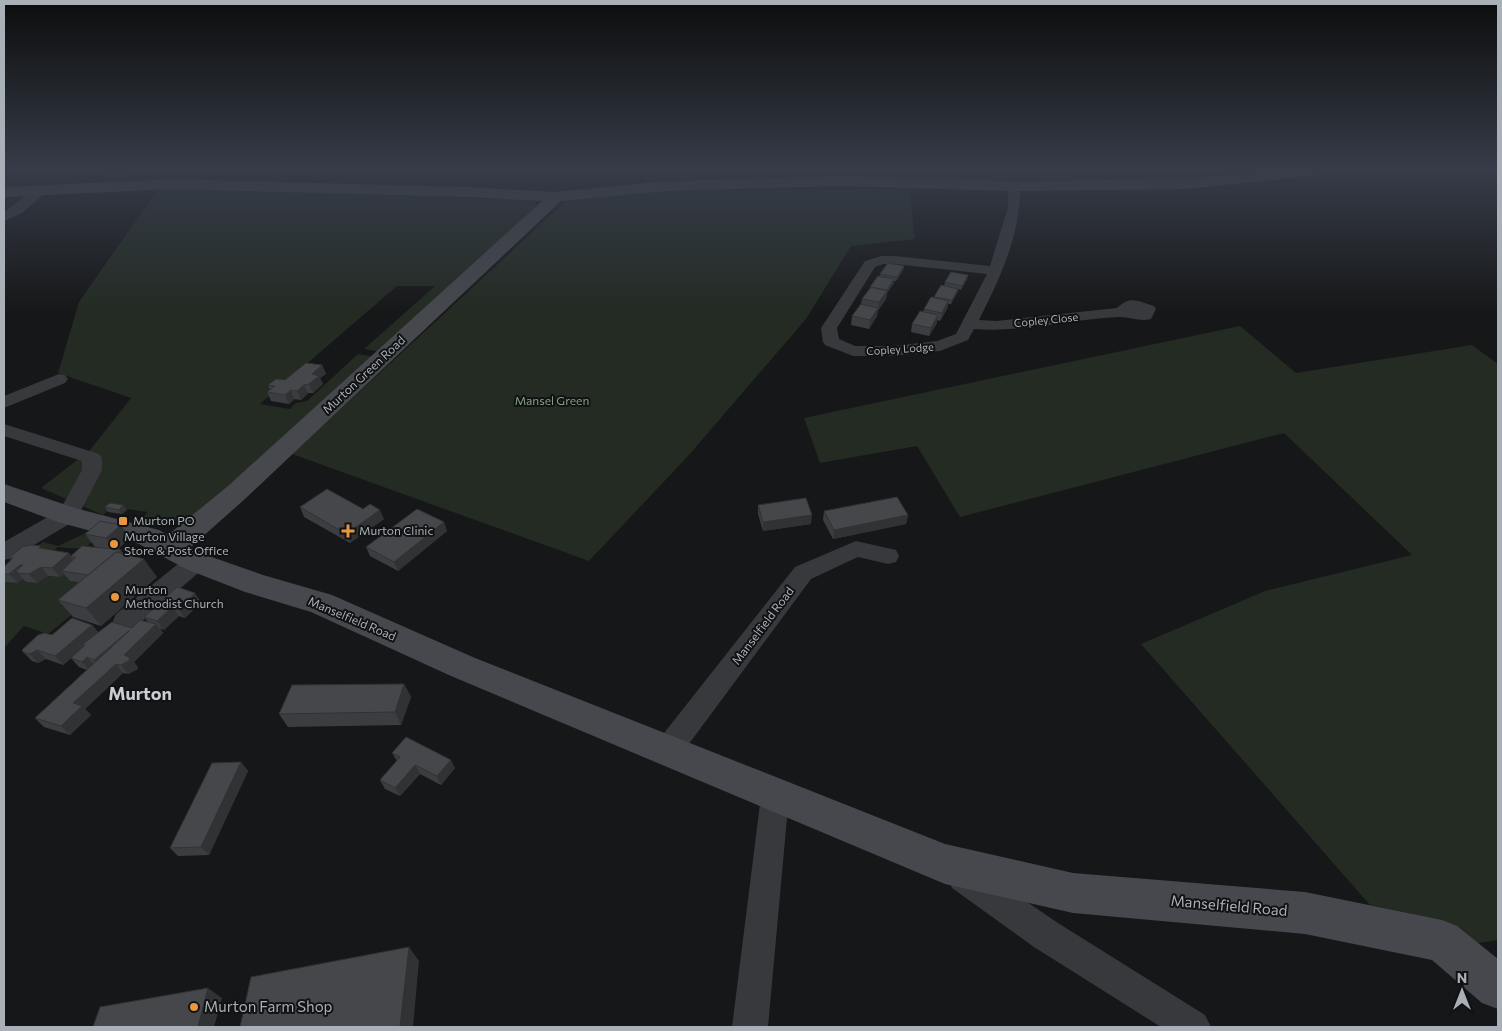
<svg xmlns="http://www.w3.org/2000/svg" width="1502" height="1031" viewBox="0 0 1502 1031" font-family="Commissioner,sans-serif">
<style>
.green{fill:#232b23}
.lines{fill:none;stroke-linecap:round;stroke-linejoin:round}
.street{fill:#38393d;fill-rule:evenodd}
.secondary{fill:#46484d;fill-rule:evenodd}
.wall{fill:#3b3d40}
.shaded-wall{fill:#303234}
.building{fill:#45474b;stroke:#303234}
.poi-dot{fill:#e8973f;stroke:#111213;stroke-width:2}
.labels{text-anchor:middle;stroke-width:4;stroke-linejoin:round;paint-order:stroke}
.far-street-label{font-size:11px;fill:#a9b0b7;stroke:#111213}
.street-label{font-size:12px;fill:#a9b0b7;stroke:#111213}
.park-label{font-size:12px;fill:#84a181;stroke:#111213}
.poi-label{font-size:12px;fill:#a9b0b7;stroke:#111213;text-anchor:start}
.near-street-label{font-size:15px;fill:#a9b0b7;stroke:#111213}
.near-poi-label{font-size:15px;fill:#a9b0b7;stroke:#111213;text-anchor:start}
.near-quarter-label{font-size:18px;font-weight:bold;fill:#caced4;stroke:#111213}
</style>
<rect width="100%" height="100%" fill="#161718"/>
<path class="green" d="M648 169H1275L1181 179 1011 180 849 177 846 170 804 171 803 176 683 179 645 182Z
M202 188 526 200 534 201 537 205 382 352 364 349 435 286H397L260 404 290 409 296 403 307 401 358 354 376 357 317 413 187 521C173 526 160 527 145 523L148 519 142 518 148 512 112 507 103 515 41 488 90 450 131 398 58 373 79 302 158 189Z
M910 189 915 239 851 246 806 319 689 455 589 561 292 454 566 201 650 191Z
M1240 326 1296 373 1472 345 1498 364V940L1473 944 1449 930 1413 914 1370 905 1141 644 1265 591 1412 555 1284 433 960 517 917 446 820 463 804 418Z
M88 532 101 534C84 551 81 549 58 547L48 555 30 551 43 542 58 546Z
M22 555 6 582 18 583 28 574 24 580 26 582 37 583 48 576 60 577 69 568 112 582 48 634 24 626 4 648V565Z"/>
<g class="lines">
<path class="street" d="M1014 182 1020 186C1021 234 1000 278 979 320L996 321 1117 308C1130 295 1138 301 1154 306L1156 309 1151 319C1140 322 1131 317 1120 317 1071 319 1023 333 974 329L968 340 940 351 893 356H853L825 345 823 342 821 328 865 261 881 256H895L990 266 1008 207V186ZM883 264H895L987 274 956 334 937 341 893 346H855L839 339 837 328 875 267Z
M40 187 44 188 46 191 44 194 22 213 4 221V212L36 188Z
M59 374 65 375 68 379 65 383 4 408V396Z
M4 424 99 454 102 458V470L76 520 12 558 4 560V542L60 510 82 470V461L4 436Z
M856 541 896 550 899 556 896 562 888 564 858 557 811 579 677 760 667 763 657 760 653 751 657 742 795 567Z
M196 554 204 556 207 562 204 568 134 628 125 630 116 628 113 621 116 614 188 556Z
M775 783 785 786 789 796 768 1027H732L761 796 765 786Z
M963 861 974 866 1058 923 1205 1015 1211 1027H1161L1034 947 952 888 947 877 952 866Z"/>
<path class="secondary" d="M1284 169H1336L1333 172 1328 174 1186 189 1014 191 839 186 665 191 561 201 246 498 191 547 206 555 263 575 332 595 475 658 945 844 1073 873 1305 892 1442 920 1457 926 1498 959V1009L1482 1003 1432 960 1305 934 1073 913 945 884 451 676 311 612 245 592 186 569 139 544 58 522 4 502V484L75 508 159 530 168 535 228 486 542 201 468 197 173 189 4 197V187L173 179 468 187 556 192 665 181 839 176 1014 181 1186 179Z"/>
</g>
<path class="wall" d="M904 266 903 270 896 281H894V283L887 293 886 299 878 310 877 316 869 329 851 325 852 316 861 304 862 299 880 276V274Z
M968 275 967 279 961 290 958 289 957 293 951 304H948L947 309 940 321 937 320V323L929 336 911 332 912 324 923 312 924 309 944 286 945 282Z
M322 365 326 374 320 378 323 384 313 393H308L301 400 294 399 289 404 271 401 267 392 270 390 268 385 285 380Z
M123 505 127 510 122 514 108 512 105 507Z
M758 505 811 524 763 531 758 514Z
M300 507 363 509 384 519 350 543 304 517Z
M824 511 908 515 906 524 833 539 823 520Z
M444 522 447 531 398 571 370 556 366 547Z
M121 525 130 538 118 549 157 577 101 626 73 617 58 600 79 582 70 581 64 574 60 577 48 576 37 583 26 582 23 579 18 583 5 582 4 580V567L11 560 9 558 43 549 72 556 95 547 85 534Z
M177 587 201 602 185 618 179 616 164 630 160 628 163 633 134 662 137 666 138 669 128 674 123 673 85 709 91 715 70 735 44 727 35 718 87 670 79 667 71 658 63 665 46 659 38 663 32 661 23 652 52 635 92 625 98 632 132 628 148 622 144 617Z
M404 684 411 697 401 725 288 727 279 714Z
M392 753 455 768 441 785 420 774 400 796 385 789 380 780 397 761Z
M241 762 248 771 209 855 178 856 170 848Z"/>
<path class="shaded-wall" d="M125 169H132L133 171 128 177 104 178 100 171Z
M904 266 903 270 896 281 897 277Z
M968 275 967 279 961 290 962 286Z
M894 279V283L887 293 886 299 878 311 879 302Z
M958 289 957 293 951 304 952 300Z
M948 301 947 309 940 321 942 313Z
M878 308 877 316 869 329 870 320Z
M938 315 937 323 929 336 931 328Z
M322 365 326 374 320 378 323 384 313 393 309 384 312 374Z
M304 385 308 393 301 400 297 391Z
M291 390 294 399 289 404 285 395Z
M123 505 127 510 122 514 119 510Z
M380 510 384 519 350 543 346 534Z
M812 515 811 524 763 531V522Z
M908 515 906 524 833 539 834 530Z
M444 522 447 531 398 571 394 562Z
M121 525 130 538 116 551 106 538Z
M69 553 73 557H70L75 563 62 571 64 574 60 577 52 568Z
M144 559 157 577 101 626 86 608Z
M20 565 28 574 18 573 23 579 18 583 9 574Z
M41 567 48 576 37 583 29 574Z
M195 593 201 602 185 618 178 609Z
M172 607 179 616 164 630 157 621Z
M156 624 163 633 134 662 137 666 138 669 128 674 121 665 124 655Z
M92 625 100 634 83 644 85 647 63 665 55 656Z
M130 630 102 669 94 660Z
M37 650 46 659 38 663 30 654Z
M87 657 95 666 90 671 82 662Z
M116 664 123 673 85 709 91 715 70 735 61 726 73 703Z
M404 684 411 697 401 725 395 712Z
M451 760 455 768 441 785 437 776Z
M241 762 248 771 209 855 201 847Z
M415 765 420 774 400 796 395 788Z
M409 947 419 961 413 1027H400Z
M208 988 222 998 214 1027H198Z"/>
<path class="building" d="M103 169H125L100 171Z
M888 263 904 266 897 277 880 274Z
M951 272 968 275 962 286 945 282Z
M878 276 894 279 887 290 870 287Z
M941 285 958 289 952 300 934 297Z
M871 287 887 291 879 302 862 299Z
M931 297 948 301 942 313 924 309Z
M861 304 878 308 870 320 852 316Z
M920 311 938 315 931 328 912 324Z
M306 363 322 365 312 374 319 376 309 384 304 385 297 391 291 390 285 395 267 392 275 386 268 385 276 379 285 380Z
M327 489 363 509 370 504 380 510 346 534 300 507Z
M897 497 908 515 834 530 824 511Z
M806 498 812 515 763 522 758 505Z
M110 503 123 505 119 510 105 507Z
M417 509 444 522 394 562 366 547Z
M100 521 121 525 106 538 85 534Z
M30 545 41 546 39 548 69 553 52 568 41 567 29 574 18 573 16 571 23 565H20L9 574H4V567L13 558H9L22 547Z
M82 546 122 550 119 552H116L88 575 62 571 76 557H70Z
M116 552 144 559 86 608 58 600Z
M177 587 195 593 178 609 172 607 157 621 144 617Z
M72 618 92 625 55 656 37 650 30 654 23 652 22 650 38 635 44 633 52 635Z
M140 620 156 624 124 655 129 657 130 660 121 665 116 664 73 703 82 706 61 726 35 718 130 630 94 660 87 657 82 662 71 658 85 645 83 644 112 622 132 628Z
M404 684 395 712 279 714 292 685Z
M406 737 451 760 437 776 415 765 395 788 380 780 400 757 392 753Z
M241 762 201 847 170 848 212 763Z
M409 947 400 1027H240L251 977Z
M208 988 198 1027H93L100 1007Z"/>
<linearGradient id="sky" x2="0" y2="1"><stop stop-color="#0c0d0d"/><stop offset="0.54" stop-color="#363c48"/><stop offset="1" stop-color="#363c48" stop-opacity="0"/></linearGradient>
<rect width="1502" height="313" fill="url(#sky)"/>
<g class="poi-dot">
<rect x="118" y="516" width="10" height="10" rx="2.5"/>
<path d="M345.5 523.5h5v5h5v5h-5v5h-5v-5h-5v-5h5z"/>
<circle cx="114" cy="544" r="5"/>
<circle cx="115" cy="597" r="5"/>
<circle cx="194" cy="1007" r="5"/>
</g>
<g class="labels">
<g class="far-street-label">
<text transform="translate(1046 320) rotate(-6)" y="4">Copley Close</text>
<text transform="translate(900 349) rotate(-4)" y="4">Copley Lodge</text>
</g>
<g class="street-label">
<text transform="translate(364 375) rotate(-43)" y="4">Murton Green Road</text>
<text transform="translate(352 619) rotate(23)" y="4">Manselfield Road</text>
<text transform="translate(763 626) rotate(-53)" y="4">Manselfield Road</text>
</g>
<g class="park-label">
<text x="552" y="405">Mansel Green</text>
</g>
<g class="poi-label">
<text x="133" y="525">Murton PO</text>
<text x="359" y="535">Murton Clinic</text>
<text x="124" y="541">Murton Village<tspan x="124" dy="14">Store &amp; Post Office</tspan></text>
<text x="125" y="594">Murton<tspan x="125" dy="14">Methodist Church</tspan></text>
</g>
<g class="near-street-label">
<text transform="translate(1229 906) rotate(5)" y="5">Manselfield Road</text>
</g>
<g class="near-poi-label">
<text x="204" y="1012">Murton Farm Shop</text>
</g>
<g class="near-quarter-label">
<text x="140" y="700">Murton</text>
</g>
</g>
<rect width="1502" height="1031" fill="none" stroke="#a9b0b7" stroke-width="10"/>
<g transform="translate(1462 991)" stroke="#111213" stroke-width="4" paint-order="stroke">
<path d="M0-4L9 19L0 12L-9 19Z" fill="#a9b0b7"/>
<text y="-8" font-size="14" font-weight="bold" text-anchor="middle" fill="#a9b0b7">N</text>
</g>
</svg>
